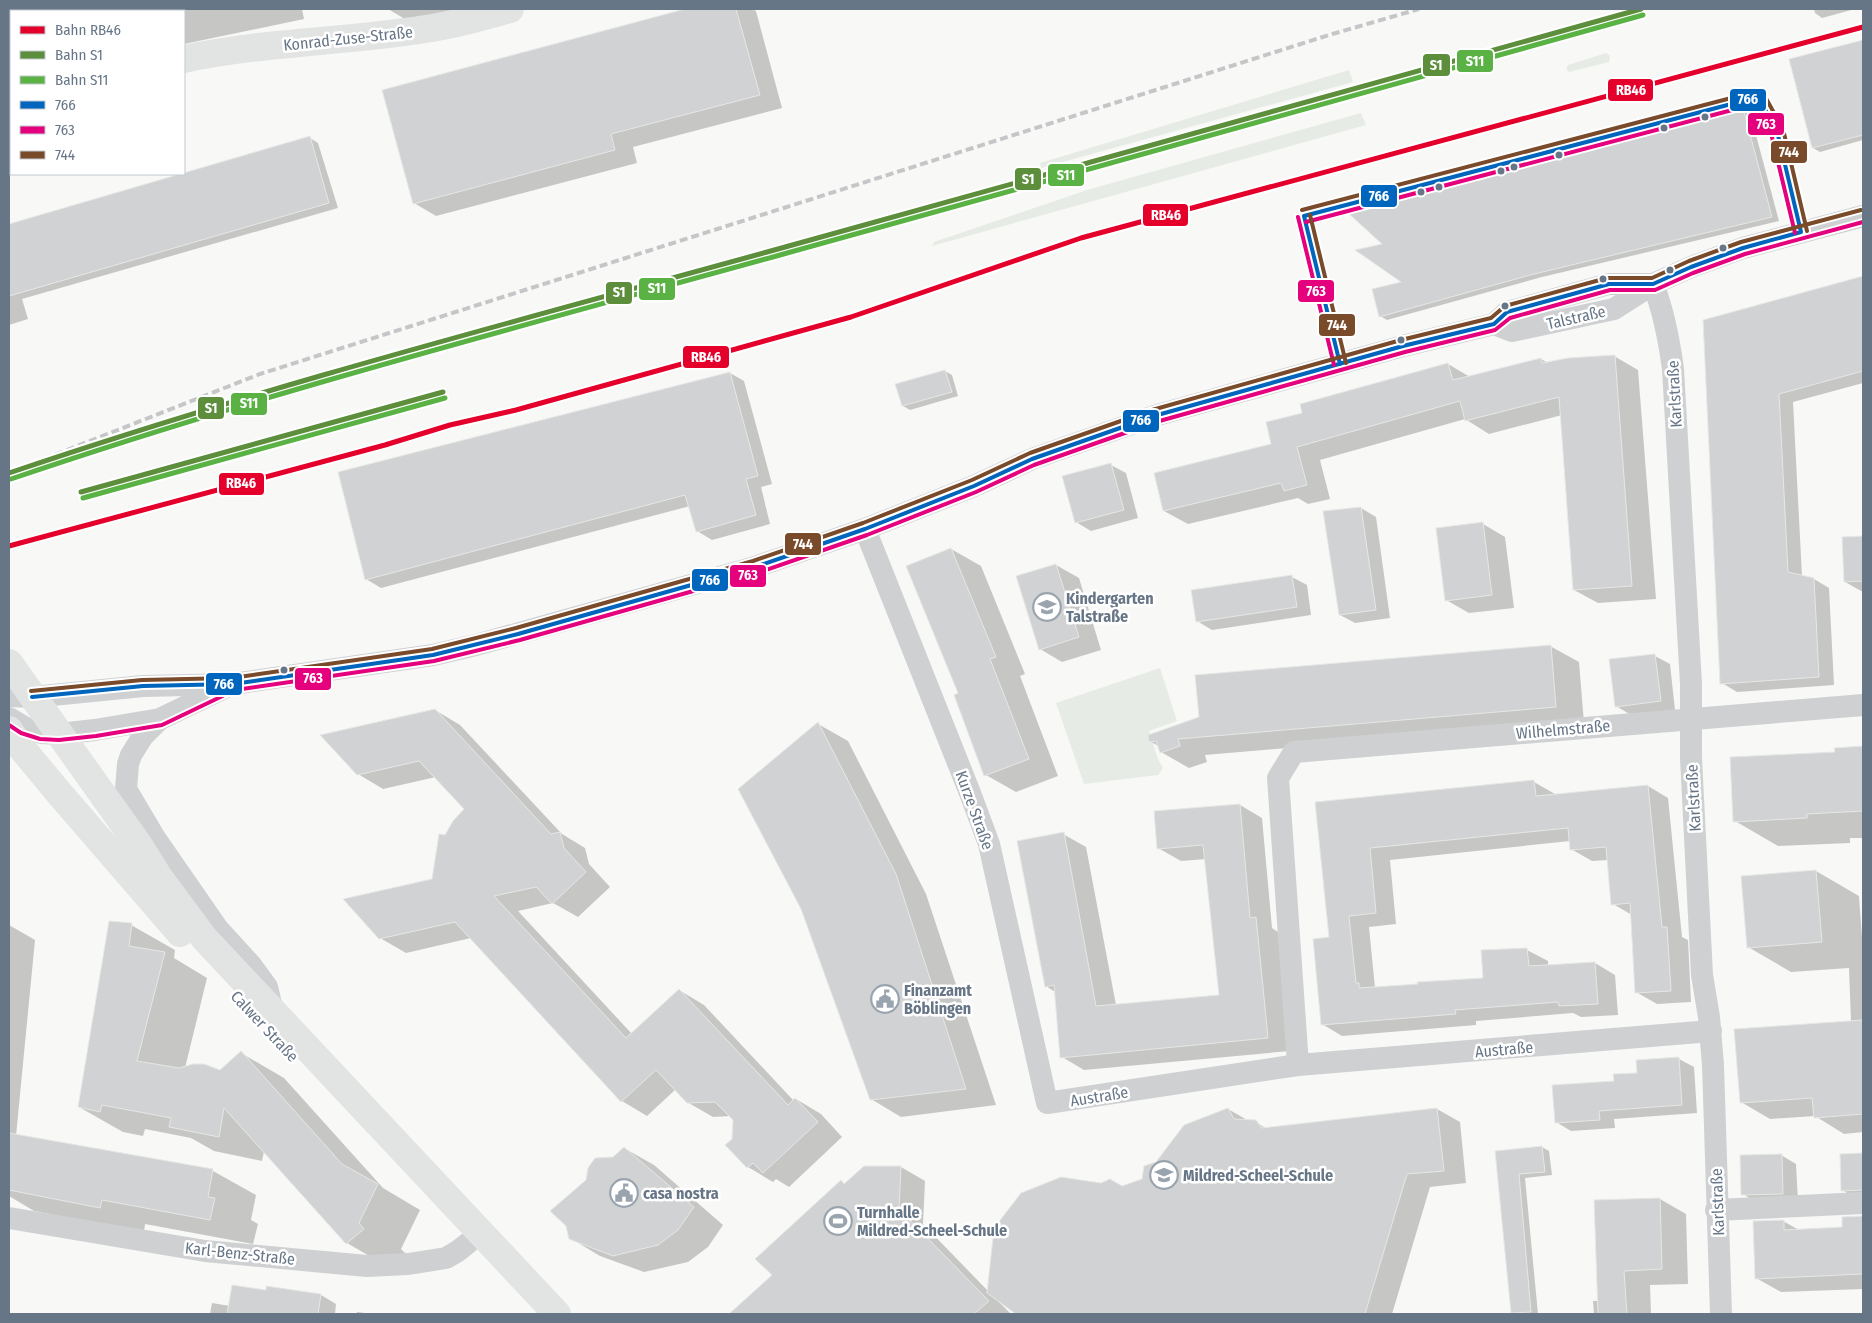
<svg xmlns="http://www.w3.org/2000/svg" width="1872" height="1323" viewBox="0 0 1872 1323" font-family="'Fira Sans Condensed',sans-serif">
<style>
.green{fill:#e7ebe5}
.shadow{fill:#0003}
.building{fill:#d1d2d3;stroke:#e7e7e6}
.lines{fill:none;stroke-linecap:round;stroke-linejoin:round}
.street{stroke:#cfd0d2;stroke-width:22}
.secondary{stroke:#e2e3e3;stroke-width:28}
.primary{stroke:#e2e3e3;stroke-width:28}
.rail{stroke:#c5c6c7;stroke-width:4;stroke-dasharray:8 4;stroke-linecap:butt}
.bus-1-casing{stroke:#fff;stroke-width:8}
.bus-2-casing{stroke:#fff;stroke-width:8}
.bus-3-casing{stroke:#fff;stroke-width:8}
.bus-1{stroke:#0065bd;stroke-width:4}
.bus-2{stroke:#e5007d;stroke-width:4}
.bus-3{stroke:#7a4b2a;stroke-width:4}
.rail-1-casing{stroke:#fff;stroke-width:9}
.rail-2-casing{stroke:#fff;stroke-width:9}
.rail-3-casing{stroke:#fff;stroke-width:9}
.rail-1{stroke:#e4002b;stroke-width:5}
.rail-2{stroke:#5c8e3c;stroke-width:5}
.rail-3{stroke:#59b243;stroke-width:5}
.bus-dot{fill:#677687;stroke:#fff;stroke-width:2}
.labels{text-anchor:middle;stroke-width:5;stroke-linejoin:round;paint-order:stroke}
.street-label{font-size:16px;fill:#677687;stroke:#fff}
.poi-label{font-size:16px;font-weight:bold;fill:#677687;stroke:#fff;text-anchor:start}
.line-badge{stroke:#fff;stroke-width:2}
.badge-label{font-size:14px;text-anchor:middle;font-weight:bold;fill:#fff}
</style>
<rect width="100%" height="100%" fill="#f8f8f7"/>
<path class="green" d="M1606 53 1610 56 1609 62 1569 72 1566 69 1568 65Z
M1349 70 1353 82 1041 168 1040 163Z
M1361 113 1366 125 932 246 934 242 1087 190Z
M1160 668 1177 721 1149 731 1158 759 1163 768 1158 775 1084 784 1056 703Z"/>
<path class="shadow" d="M9 9H53L54 11H11V88L9 89Z
M97 9H302L304 19 184 44V11H98Z
M388 9H521L420 28Z
M691 9H752L756 11 782 108 633 147 637 163 436 216 414 203 383 91Z
M1814 9H1855L1822 18 1815 13Z
M1863 41V140L1820 152 1813 148 1790 60Z
M1742 105 1749 109 1779 221 1542 277 1387 320 1380 316 1404 282 1385 244 1647 137Z
M310 138 318 143 338 208 22 299 28 319 9 325V226Z
M1863 277V383L1793 402 1802 576 1814 579 1829 588 1834 685 1737 692 1722 683 1705 321Z
M1614 356 1638 370 1656 599 1598 603 1574 590 1562 415 1489 434 1465 419 1320 460 1330 499 1308 504 1298 498 1188 524 1164 511 1273 445 1303 414 1448 364 1470 377 1541 359 1548 363Z
M945 371 952 375 958 396 910 410 903 406Z
M730 373 744 381 772 484 761 487 770 524 712 540 697 531 690 506 381 588 366 579Z
M1111 465 1126 473 1138 518 1091 531 1076 522Z
M1361 508 1376 517 1390 618 1355 623 1340 615Z
M1483 524 1505 537 1514 608 1469 613 1446 600Z
M1863 537V592L1845 582 1843 538Z
M951 549 981 566 1025 674 1020 676 1058 776 1016 792 986 775 960 694Z
M1056 565 1079 578 1101 650 1062 662 1040 649Z
M1292 577 1307 585 1311 615 1212 630 1197 621Z
M1550 646 1579 662 1584 723 1205 755 1207 762 1189 768 1161 752 1158 746 1150 741Z
M1655 656 1670 664 1675 710 1631 715 1616 706Z
M435 710 460 725 562 834 585 848 589 864 610 887 578 917 553 903 518 911 632 1034 679 990 704 1005 794 1101 796 1099 821 1114 842 1137 789 1187 776 1179 773 1182 748 1167 733 1139 734 1120 730 1116 713 1117 687 1102 676 1089 647 1116 622 1101 471 938 406 953 380 938 433 880 446 836 465 809 436 777 383 789 358 774Z
M818 724 848 741 926 894 996 1105 901 1117 871 1099Z
M1863 748V838H1850V843L1778 846 1735 821 1836 753V749Z
M1534 782 1555 794V796L1648 786 1668 798 1682 937 1688 940 1691 1002 1657 1004 1636 992 1632 915 1613 904 1608 860 1592 861 1571 849 1570 841 1390 860 1396 924 1369 927 1375 988 1484 979 1527 950 1548 961V966L1595 963 1615 975 1618 1015 1581 1017 1573 1013 1476 1021V1025L1342 1036 1322 1024 1331 938 1317 803Z
M1240 805 1262 818 1272 928 1278 932 1290 1051 1084 1070 1062 1057 1055 992 1046 986 1063 834 1086 847 1116 1005 1220 996 1206 859 1181 861 1158 848Z
M1816 871 1859 896 1863 951V1132L1844 1134 1815 1116 1770 1119 1741 1102 1851 1022 1849 968 1791 972 1748 947Z
M9 925 35 940 16 1136 213 1171 256 1195 251 1220 258 1224 253 1244 145 1224 144 1232 34 1211 9 1196Z
M131 925 175 950 174 958 207 978 185 1068 220 1072 241 1053 284 1078 383 1188 420 1210 401 1249 406 1254 390 1268 347 1243 264 1151 262 1161 214 1151 191 1138 145 1129 143 1136 123 1132 79 1107Z
M1679 1059 1694 1067 1697 1113 1614 1119 1615 1128 1571 1131 1556 1122 1615 1082 1639 1074 1638 1061Z
M1228 1109 1249 1121 1256 1122 1267 1129 1437 1109 1460 1122 1466 1183 1430 1187 1392 1314H1018L1000 1300 999 1302 1011 1314H731L774 1275 841 1182 845 1184 901 1167 925 1181 923 1224 989 1292 1122 1187 1144 1180 1157 1163Z
M1542 1147 1549 1151 1552 1175 1525 1178 1538 1314H1515L1512 1313 1496 1152Z
M624 1148 654 1165 723 1225 708 1247 688 1262 644 1272 600 1256 570 1238 587 1180Z
M1781 1155 1796 1164 1798 1202 1758 1203 1743 1194Z
M1841 1155H1863V1202L1842 1190Z
M1660 1199 1686 1214 1688 1284 1650 1285 1651 1314H1594L1593 1301H1599Z
M1863 1217V1289L1781 1292 1756 1278 1783 1221 1799 1230 1844 1228 1843 1218Z
M267 1287 321 1295 336 1304 335 1314H210L212 1303 230 1306 267 1291Z
M357 1312 373 1314H357Z"/>
<path class="building" d="M685 9H736L760 95 611 134 615 150 413 204 382 90Z
M1863 40V135L1812 148 1789 59Z
M1742 104 1772 217 1534 274 1379 317 1372 289 1401 282 1355 250 1382 244 1347 212 1645 136 1642 130Z
M310 136 329 203 9 296V224Z
M1863 276V371L1779 394 1788 572 1814 578 1819 677 1720 684 1703 320Z
M1615 355 1632 586 1573 590 1559 397 1465 421 1460 401 1297 447 1307 485 1284 491 1281 483 1163 511 1154 473 1271 444 1266 422 1302 413 1300 404 1448 363 1453 380 1541 358 1542 363 1568 358Z
M945 370 952 392 902 406 895 384Z
M730 372 758 476 746 479 756 515 696 532 685 495 365 580 338 472Z
M1111 463 1124 510 1075 523 1062 476Z
M1361 507 1376 610 1339 615 1323 511Z
M1483 522 1492 595 1445 601 1436 528Z
M1863 536V581L1844 582 1842 537Z
M951 548 996 657 990 659 1029 759 984 776 954 695 958 693 906 566Z
M1056 564 1079 637 1039 650 1016 576Z
M1292 575 1297 607 1196 622 1191 590Z
M1551 645 1556 707 1178 739 1180 746 1160 753 1156 741 1149 742 1148 735 1199 717 1195 675Z
M1655 654 1661 701 1615 707 1609 659Z
M435 709 551 834 560 832 564 848 586 872 552 904 536 887 494 896 626 1038 679 989 788 1105 795 1098 818 1122 763 1173 753 1163 747 1168 725 1145 732 1139 733 1120 715 1102 687 1103 656 1070 621 1102 455 922 379 939 343 899 432 879 439 834 445 835 453 821 464 809 419 761 357 775 320 735Z
M818 722 896 874 966 1089 870 1100 801 909 738 789Z
M1863 746V811L1807 814V818L1733 822 1730 757 1835 752 1834 748Z
M1534 780 1536 796 1648 785 1662 927H1667L1671 991 1635 993 1630 903 1611 905 1606 847 1570 850 1568 828 1370 848 1376 913 1349 916 1356 983H1359V988L1418 984 1417 982 1483 978 1481 950 1527 948 1529 966 1595 962 1598 1004 1559 1006 1558 1002 1455 1010 1456 1014 1321 1025 1313 939 1329 937 1315 802Z
M1240 804 1250 918 1256 917 1268 1038 1060 1058 1054 985 1045 987 1017 841 1064 832 1096 1006 1219 995 1203 845 1157 849 1154 811Z
M1816 870 1822 942 1747 948 1741 876Z
M109 921 132 923 129 946 165 952 137 1061 179 1068 193 1064H204L220 1070 241 1051 342 1164 378 1184 359 1223 364 1229 346 1244 224 1108 219 1137 169 1127 171 1118 102 1105 100 1112 78 1107Z
M1863 1020V1114L1814 1118 1812 1098 1740 1103 1734 1029Z
M1679 1057 1682 1105 1599 1111 1600 1120 1555 1123 1552 1085 1614 1081 1613 1074 1637 1073 1636 1060Z
M1228 1108 1234 1119 1256 1120 1262 1128 1437 1108 1444 1171 1407 1174 1365 1314H1016L987 1293 994 1228 1021 1193 1061 1177 1101 1183 1110 1179 1122 1186 1142 1179 1144 1166 1156 1162 1184 1125Z
M9 1133 213 1169 208 1197 215 1198 210 1220 102 1200 100 1208 9 1190Z
M1542 1146 1545 1172 1519 1174 1531 1312 1511 1313 1495 1151Z
M624 1147 694 1207 678 1230 658 1245 613 1256 569 1239 566 1226 550 1211 586 1180 588 1168 595 1158 613 1157Z
M1863 1153V1190L1841 1191 1840 1154Z
M1782 1154 1783 1194 1741 1195 1740 1155Z
M864 1166H901L899 1209 989 1301 974 1314H729L772 1275 755 1259 841 1180 844 1184Z
M1660 1198 1662 1269 1624 1271 1627 1314H1598L1594 1200Z
M1863 1216V1274L1755 1279 1753 1221 1784 1220V1230L1842 1227V1217Z
M232 1285 266 1290V1286L321 1294 318 1314H227Z"/>
<g class="lines">
<path class="street" d="M1653 284C1664 312 1669 339 1673 369L1691 684V758L1702 975 1709 1017 1713 1065 1721 1314
M1494 324 1512 331 1614 309 1653 284 1691 267 1743 248 1863 216
M865 529 970 793 989 844 1047 1103 1298 1065 1711 1031
M9 696 32 697 143 686 233 684 433 655 476 645 755 567 865 529 974 486 1032 459 1154 416 1403 346 1494 324 1507 312 1609 284H1653
M9 718 24 727 41 733 59 734 95 730 160 719 224 688
M160 719 143 736 131 755 128 764 126 789 155 838 218 929 251 965 267 987 272 1008
M1298 1065 1278 778 1294 752 1863 705
M1716 1210 1863 1203
M9 1218 205 1251 367 1266 408 1264 446 1258 458 1251 468 1243"/>
<path class="secondary" d="M184 59C263 42 345 42 425 29 454 25 482 17 510 9
M9 101H11"/>
<path class="primary" d="M9 663 138 844 158 876 204 938 557 1314
M9 730 20 746 59 793 180 933"/>
<path class="rail" d="M11 472 260 374 1329 35 1419 9"/>
<defs>
<path id="bus-1" d="M1304 216 1758 97 1777 131 1801 232
M1304 216 1340 364
M32 697 143 686 233 684 433 655 518 634 755 567 865 529 974 486 1032 459 1154 416 1403 346 1494 324 1507 312 1609 284H1653L1691 267 1743 248 1801 232"/>
<path id="bus-2" d="M1298 217 1334 365
M1306 222 1755 104 1771 133 1795 233
M9 725 21 733 40 739 59 740 96 736 162 725 235 690 434 661 520 640 757 573 867 535 976 492 1034 465 1156 422 1405 352 1495 330 1510 318 1610 290H1655L1693 273 1745 254 1863 222"/>
<path id="bus-3" d="M1302 210 1758 91 1763 93 1783 129 1807 231
M1310 215 1346 363
M31 691 142 680 232 678 432 649 516 628 753 561 863 523 972 480 1030 453 1152 410 1401 340 1491 318 1505 306 1607 278H1652L1689 261 1741 242 1861 210"/>
</defs>
<use href="#bus-1" class="bus-1-casing"/>
<use href="#bus-2" class="bus-2-casing"/>
<use href="#bus-3" class="bus-3-casing"/>
<use href="#bus-1" class="bus-1"/>
<use href="#bus-2" class="bus-2"/>
<use href="#bus-3" class="bus-3"/>
<defs>
<path id="rail-1" d="M9 546 385 445 450 425 516 410 851 317 1081 238 1863 27"/>
<path id="rail-2" d="M9 473C262 387 521 320 778 249 1066 169 1353 87 1641 9
M81 492 443 392"/>
<path id="rail-3" d="M11 479C264 393 523 326 780 255 1068 175 1355 93 1643 15
M83 498 445 398"/>
</defs>
<use href="#rail-1" class="rail-1-casing"/>
<use href="#rail-2" class="rail-2-casing"/>
<use href="#rail-3" class="rail-3-casing"/>
<use href="#rail-1" class="rail-1"/>
<use href="#rail-2" class="rail-2"/>
<use href="#rail-3" class="rail-3"/>
</g>
<defs>
<symbol id="school-ring" viewBox="-11 -11 22 22"><circle r="9.5" fill="#fff" stroke="#9aa4ae" stroke-width="1.5"/><path d="M0-5L7-2L0 1L-7-2ZM-4 1L0 2.5L4 1V4Q0 6-4 4Z" fill="#9aa4ae"/></symbol>
<symbol id="civic-ring" viewBox="-11 -11 22 22"><circle r="9.5" fill="#fff" stroke="#9aa4ae" stroke-width="1.5"/><path d="M-.6-6.5H3V-4.5H.6V-3L4-1V1h2V6H-6V1h2V-1L-.6-3ZM-1.2 2.5V6h2.4V2.5Z" fill="#9aa4ae"/></symbol>
<symbol id="stadium-ring" viewBox="-11 -11 22 22"><circle r="9.5" fill="#fff" stroke="#9aa4ae" stroke-width="1.5"/><path d="M0-5a6.5 5 0 1 0 0 10a6.5 5 0 1 0 0-10ZM-3.5-1.8h7v3.6h-7Z" fill="#9aa4ae"/></symbol>
</defs>
<g fill-rule="evenodd">
<use href="#school-ring" x="1031" y="591" width="32" height="32"/>
<use href="#civic-ring" x="869" y="983" width="32" height="32"/>
<use href="#school-ring" x="1148" y="1159" width="32" height="32"/>
<use href="#civic-ring" x="608" y="1177" width="32" height="32"/>
<use href="#stadium-ring" x="822" y="1205" width="32" height="32"/>
</g>
<g class="bus-dot">
<circle cx="1705" cy="117" r="4.5"/>
<circle cx="1664" cy="128" r="4.5"/>
<circle cx="1559" cy="155" r="4.5"/>
<circle cx="1514" cy="167" r="4.5"/>
<circle cx="1501" cy="171" r="4.5"/>
<circle cx="1439" cy="187" r="4.5"/>
<circle cx="1421" cy="192" r="4.5"/>
<circle cx="1723" cy="248" r="4.5"/>
<circle cx="1670" cy="270" r="4.5"/>
<circle cx="1603" cy="279" r="4.5"/>
<circle cx="1505" cy="306" r="4.5"/>
<circle cx="1401" cy="340" r="4.5"/>
<circle cx="284" cy="670" r="4.5"/>
</g>
<g class="labels">
<g class="street-label">
<text transform="translate(348 38) rotate(-6)" y="6">Konrad-Zuse-Straße</text>
<text transform="translate(1576 317) rotate(-13)" y="6">Talstraße</text>
<text transform="translate(1674 394) rotate(-93)" y="6">Karlstraße</text>
<text transform="translate(1563 729) rotate(-5)" y="6">Wilhelmstraße</text>
<text transform="translate(1693 798) rotate(-93)" y="6">Karlstraße</text>
<text transform="translate(975 810) rotate(70)" y="6">Kurze Straße</text>
<text transform="translate(265 1026) rotate(47)" y="6">Calwer Straße</text>
<text transform="translate(1504 1049) rotate(-5)" y="6">Austraße</text>
<text transform="translate(1099 1096) rotate(-9)" y="6">Austraße</text>
<text transform="translate(1717 1202) rotate(-92)" y="6">Karlstraße</text>
<text transform="translate(240 1253) rotate(6)" y="6">Karl-Benz-Straße</text>
</g>
<g class="poi-label">
<text x="1066" y="604">Kindergarten<tspan x="1066" dy="18">Talstraße</tspan></text>
<text x="904" y="996">Finanzamt<tspan x="904" dy="18">Böblingen</tspan></text>
<text x="1183" y="1181">Mildred-Scheel-Schule</text>
<text x="643" y="1199">casa nostra</text>
<text x="857" y="1218">Turnhalle<tspan x="857" dy="18">Mildred-Scheel-Schule</tspan></text>
</g>
</g>
<g class="line-badge">
<rect x="1456" y="49" width="38" height="24" rx="5" fill="#59b243"/>
<rect x="1422" y="53" width="29" height="24" rx="5" fill="#5c8e3c"/>
<rect x="1607" y="78" width="47" height="24" rx="5" fill="#e4002b"/>
<rect x="1729" y="88" width="38" height="24" rx="5" fill="#0065bd"/>
<rect x="1747" y="112" width="38" height="24" rx="5" fill="#e5007d"/>
<rect x="1770" y="140" width="38" height="24" rx="5" fill="#7a4b2a"/>
<rect x="1047" y="163" width="38" height="24" rx="5" fill="#59b243"/>
<rect x="1014" y="167" width="28" height="24" rx="5" fill="#5c8e3c"/>
<rect x="1360" y="184" width="38" height="24" rx="5" fill="#0065bd"/>
<rect x="1142" y="203" width="47" height="24" rx="5" fill="#e4002b"/>
<rect x="638" y="277" width="38" height="24" rx="5" fill="#59b243"/>
<rect x="1297" y="279" width="38" height="24" rx="5" fill="#e5007d"/>
<rect x="605" y="281" width="28" height="24" rx="5" fill="#5c8e3c"/>
<rect x="1318" y="313" width="38" height="24" rx="5" fill="#7a4b2a"/>
<rect x="682" y="345" width="48" height="24" rx="5" fill="#e4002b"/>
<rect x="230" y="392" width="38" height="24" rx="5" fill="#59b243"/>
<rect x="197" y="396" width="28" height="24" rx="5" fill="#5c8e3c"/>
<rect x="1122" y="409" width="38" height="24" rx="5" fill="#0065bd"/>
<rect x="218" y="472" width="47" height="24" rx="5" fill="#e4002b"/>
<rect x="784" y="532" width="38" height="24" rx="5" fill="#7a4b2a"/>
<rect x="729" y="564" width="38" height="24" rx="5" fill="#e5007d"/>
<rect x="691" y="568" width="38" height="24" rx="5" fill="#0065bd"/>
<rect x="294" y="667" width="38" height="24" rx="5" fill="#e5007d"/>
<rect x="205" y="672" width="38" height="24" rx="5" fill="#0065bd"/>
</g>
<g class="badge-label">
<text x="1475" y="66">S11</text>
<text x="1436" y="70">S1</text>
<text x="1631" y="95">RB46</text>
<text x="1748" y="104">766</text>
<text x="1766" y="129">763</text>
<text x="1789" y="157">744</text>
<text x="1066" y="180">S11</text>
<text x="1028" y="184">S1</text>
<text x="1379" y="201">766</text>
<text x="1166" y="220">RB46</text>
<text x="657" y="293">S11</text>
<text x="1316" y="296">763</text>
<text x="619" y="297">S1</text>
<text x="1337" y="330">744</text>
<text x="706" y="362">RB46</text>
<text x="249" y="408">S11</text>
<text x="211" y="413">S1</text>
<text x="1141" y="425">766</text>
<text x="241" y="488">RB46</text>
<text x="803" y="549">744</text>
<text x="748" y="580">763</text>
<text x="710" y="585">766</text>
<text x="313" y="683">763</text>
<text x="224" y="689">766</text>
</g>
<rect width="1872" height="1323" fill="none" stroke="#677687" stroke-width="20"/>
<rect x="10" y="10" width="175" height="165" fill="#ffffff" stroke="#c2c8cf"/>
<rect x="20" y="26" width="25" height="8" fill="#e4002b" stroke="#c2c8cf"/>
<text x="55" y="35" font-size="15" fill="#677687">Bahn RB46</text>
<rect x="20" y="51" width="25" height="8" fill="#5c8e3c" stroke="#c2c8cf"/>
<text x="55" y="60" font-size="15" fill="#677687">Bahn S1</text>
<rect x="20" y="76" width="25" height="8" fill="#59b243" stroke="#c2c8cf"/>
<text x="55" y="85" font-size="15" fill="#677687">Bahn S11</text>
<rect x="20" y="101" width="25" height="8" fill="#0065bd" stroke="#c2c8cf"/>
<text x="55" y="110" font-size="15" fill="#677687">766</text>
<rect x="20" y="126" width="25" height="8" fill="#e5007d" stroke="#c2c8cf"/>
<text x="55" y="135" font-size="15" fill="#677687">763</text>
<rect x="20" y="151" width="25" height="8" fill="#7a4b2a" stroke="#c2c8cf"/>
<text x="55" y="160" font-size="15" fill="#677687">744</text>
</svg>
